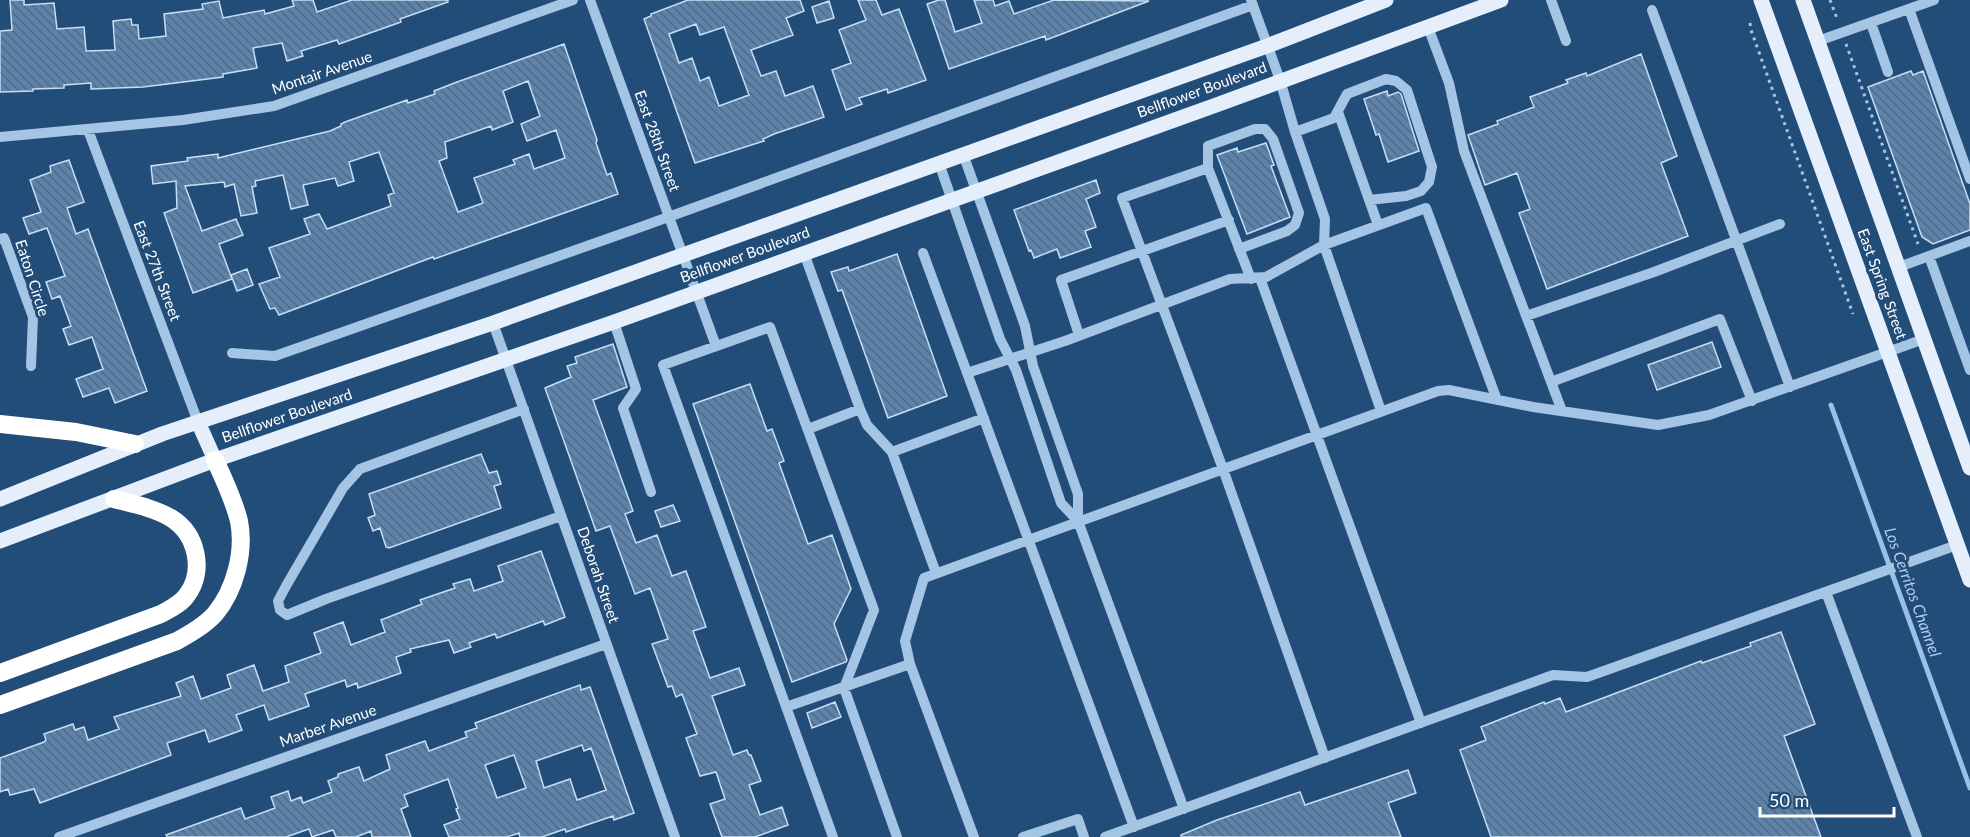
<svg xmlns="http://www.w3.org/2000/svg" width="1970" height="837" viewBox="0 0 1970 837" font-family="Lato,sans-serif">
<style>
.lines{fill:none;stroke-linecap:round;stroke-linejoin:round}
.stream{stroke:#99c0e5;stroke-width:5}
.building{fill:url(#building-back-hatch);stroke:#c7def3;stroke-width:1.5;fill-rule:evenodd}
.path{stroke:#a5c5e4;stroke-width:3;stroke-dasharray:3 4.5;stroke-linecap:butt}
.minor{stroke:#a5c5e4;stroke-width:10}
.major{stroke:#e5effc;stroke-width:15}
.highway{stroke:#fff;stroke-width:18}
.labels{text-anchor:middle;stroke-width:6;stroke-linejoin:round;paint-order:stroke}
.street-label{font-size:15px;fill:#fff;stroke:#234d79}
.water-label{font-size:16px;font-style:italic;fill:#b0ceec;stroke:#234d79}
</style>
<defs>
<pattern id="building-back-hatch" width="6" height="6" patternUnits="userSpaceOnUse" patternTransform="scale(1.5)"><rect width="6" height="6" fill="#5c83ab"/><path d="M-1 5l2 2M0 0l6 6M5-1l2 2" fill="none" stroke="#556a80"/></pattern>
</defs>
<rect width="100%" height="100%" fill="#234d79"/>
<g class="lines">
<path class="stream" d="M1831 405 1970 788"/>
</g>
<path class="building" d="M10 0H24V5L54 3 57 29 84 27 86 51 115 50 113 21 131 19 132 25H138L139 39 166 36 164 14 203 9 202 4 219 1 223 18 264 10 265 14 294 6 292 0H313L317 12 352 0H448V2L400 19 401 22 339 44 337 40 301 51 303 56 287 61 282 43 253 48 257 68 223 74V77L143 87 91 89V83L64 85V88L33 89V91L0 92V31L12 30Z
M688 0H800L804 11 786 18 793 35 751 50 761 76 776 71 785 96 813 86 824 117 774 134 763 139 764 141 695 163 644 19 651 16V14ZM696 24 700 35 724 27 749 95 719 106 709 77 700 81 692 58 679 63 669 34Z
M858 0H876L882 15 899 9 926 80 888 93 887 89 859 98 862 104 846 110 832 70 851 63 839 30 866 20Z
M939 0H945L955 32 982 23 974 0H993L995 6 1009 1 1014 14 1054 0 1149 1 1046 40 1045 36 949 69 927 4Z
M829 1 834 18 817 23 812 7Z
M564 44 597 140 596 143 607 175 611 173 618 194 434 259 433 257 279 315 275 308 270 309 259 284 280 277 269 248 310 234 304 219 319 214 327 229 391 206 388 195 394 193 379 152 349 162 354 181 338 186 335 178 303 185 308 205 291 209 283 175 255 181 256 186 252 187 257 213 241 216 234 184 225 187 224 182 185 186 202 231 236 219 243 235 219 244 232 279 193 293 164 213 177 208 176 181 153 184 151 166 188 161 187 158 218 154V158L330 131 341 126V124L345 122 407 100 408 103 435 94 434 91 457 82ZM528 81 540 116 521 124 527 141 556 130 565 158 534 169 529 154 513 160 515 164 474 178 483 203 458 212 439 161 447 158 445 142 491 126 492 130 513 122 503 91Z
M1641 54 1677 156 1661 163 1688 236 1547 289 1519 213 1530 209 1517 173 1485 185 1468 135 1498 124 1497 121 1534 107 1530 97 1568 83 1566 80 1586 73 1587 76Z
M1911 71 1913 75 1923 71 1970 204V230L1933 244 1922 237 1868 87Z
M1387 91 1388 96 1398 92 1401 94 1419 151 1388 162 1379 134 1376 135 1364 99Z
M1266 143 1274 165 1271 166 1290 217 1247 234 1217 155 1237 148 1238 152Z
M69 160 84 202 67 208 76 234 88 229 147 391 115 403 109 388 83 397 76 379 103 369 92 337 69 345 63 329 71 326 60 296 52 299 46 282 65 276 47 228 29 234 23 218 41 212 30 180 51 172 50 166Z
M1096 180 1100 193 1086 199 1096 227 1085 231 1091 247 1060 258 1057 249 1034 258 1031 250 1029 251 1014 210Z
M897 254 947 396 888 418 842 290 838 291 831 272 848 267 849 271Z
M247 269 253 285 237 291 231 275Z
M1712 342 1721 367 1657 390 1648 365Z
M613 344 627 387 593 400 633 511 625 514 636 543 657 535 672 576 686 571 706 627 693 631 710 678 739 668 745 685 712 696 733 755 747 750 749 755H751L761 781 749 785 760 815 782 807 788 825 755 837H722L710 804 725 799 716 772 700 776 686 738 697 734 682 694 676 697 672 686 668 687 652 644 668 639 650 588 635 594 610 526 596 531 545 388 571 377 567 366 577 363 575 357Z
M750 384 767 431 772 429 784 461 779 463 808 544 832 535 851 589 834 624 847 660 846 662 792 682 693 404Z
M481 454 489 473 497 471 501 484 494 486 501 508 389 548 386 547 380 528 373 531 368 518 375 515 369 494Z
M673 505 680 521 661 527 655 511Z
M541 551 565 617 545 625 543 621 497 638 495 634 469 643 471 647 454 653 449 640 410 649 411 652 396 657 401 673 358 688 357 683 347 687 345 680 305 694 309 706 269 720 264 705 236 715 242 730 209 742 205 730 167 743 171 755 40 803 34 789 10 795 8 789 0 792V758L44 742 46 740 44 734 73 724 75 730 84 727 88 740 119 729 114 717 181 696 176 683 193 676 201 699 231 688 227 675 254 665 263 691 289 682 285 666 321 653 314 633 343 622 351 645 385 632 381 620 422 604 420 600 455 588 453 584 470 579 474 591 503 581 498 566Z
M1781 632 1815 724 1784 736 1821 837H1491L1460 750 1486 740 1481 727 1544 702 1545 704 1560 698 1566 712 1701 661 1702 663 1751 646 1750 643Z
M580 685 581 690 590 687 634 813 614 820 613 816 566 832 565 829 542 837H520L519 833 507 837H449L444 825 460 819 456 809 458 808 448 779 404 795 408 806 401 809 411 837H372L371 831 356 837H336L333 830 312 837 309 829 286 837H167L166 835 241 808 245 819 275 808 271 797 288 791 291 801 301 797 303 803 332 792 328 781 338 777V774L359 767 364 781 390 769 386 755 425 741 429 751 467 737 465 732 477 728 475 723ZM582 745 584 751 591 748 606 790 577 800 570 779 544 788 536 761ZM514 755 526 788 497 798 485 765Z
M835 702 841 717 812 728 807 713Z
M1408 770 1416 793 1388 803 1401 837H1181V835L1217 820 1300 792 1305 805Z"/>
<g class="lines">
<path class="path" d="M1830 0 1838 21
M1750 23 1751 30 1853 314
M1846 44 1918 244"/>
<path class="minor" d="M590 0 716 346
M1251 0 1280 80 1295 132 1325 219 1324 245 1381 411
M1551 0 1566 41
M1909 9 1970 179
M1652 10 1790 387
M1871 23 1888 72
M1428 27 1449 83 1464 151 1562 411
M1818 41 1934 0
M1338 112 1378 225
M88 130 198 422
M1295 132 1334 118 1347 94 1386 79 1396 81 1407 90 1432 167 1429 182 1421 191 1406 196 1369 200
M0 137 183 120 274 106 573 0
M963 154 1025 326 1033 366 1078 494V521
M939 163 1000 339 1016 370 1061 503 1078 521 1184 809
M1208 168V146L1255 129H1265L1273 139 1299 213 1295 225 1287 231 1239 249
M0 239 4 238 33 317 31 366
M804 253 860 409 867 425 892 452 936 573
M923 253 1134 827
M1929 256 1970 370
M1899 267 1970 241
M1260 278 1421 723
M1251 279 1208 168 1122 198 1223 469 1325 758
M1526 316 1654 272 1780 224
M614 322 636 389 623 408 651 492
M493 323 675 837
M1079 335 1061 280 1229 220
M232 353 275 356 638 228 1253 5
M967 373 1065 341 1230 279 1266 277 1324 245 1426 208 1497 400
M1551 382 1720 319 1752 401
M524 409 360 469 343 488 286 586 278 601 280 610 287 615 326 599 561 516
M808 429 860 409
M892 452 984 418
M1826 592 1917 837
M786 707 910 664
M59 837 606 644
M833 837 663 365 770 327 874 610 844 688 897 837
M974 837 910 664 905 641 924 578 1438 391 1449 390 1533 407 1658 425 1709 415 1924 339
M1023 837 1078 819 1084 837
M1105 837 1553 675 1587 677 1957 545"/>
<path class="major" d="M1761 0 1970 580
M1803 0 1970 468
M198 422 215 460
M0 499 162 434 493 323 1267 46 1386 0
M0 541 215 460 614 322 1219 104 1501 0"/>
<path class="highway" d="M0 424 76 432 135 444
M0 673 161 614C170 609 181 604 187 595 205 571 197 534 171 518 154 508 133 504 114 499
M0 705 177 641C191 633 205 625 215 614 235 590 245 552 239 521 234 501 224 479 215 460"/>
</g>
<g class="labels">
<g class="street-label">
<text transform="translate(322 73) rotate(-19)" y="5">Montair Avenue</text>
<text transform="translate(1202 90) rotate(-20)" y="5">Bellflower Boulevard</text>
<text transform="translate(657 141) rotate(70)" y="5">East 28th Street</text>
<text transform="translate(745 255) rotate(-20)" y="5">Bellflower Boulevard</text>
<text transform="translate(157 271) rotate(69)" y="5">East 27th Street</text>
<text transform="translate(32 278) rotate(72)" y="5">Eaton Circle</text>
<text transform="translate(1882 284) rotate(70)" y="5">East Spring Street</text>
<text transform="translate(287 416) rotate(-19)" y="5">Bellflower Boulevard</text>
<text transform="translate(598 575) rotate(71)" y="5">Deborah Street</text>
<text transform="translate(328 726) rotate(-19)" y="5">Marber Avenue</text>
</g>
<g class="water-label">
<text transform="translate(1913 592) rotate(70)" y="6">Los Cerritos Channel</text>
</g>
</g>
<path d="M1760 807v9h134v-9" fill="none" stroke="#ffffff" stroke-width="3"/>
<text x="1769" y="807" font-size="18" fill="#ffffff" stroke="#234d79" stroke-width="4.5" paint-order="stroke">50 m</text>
</svg>
